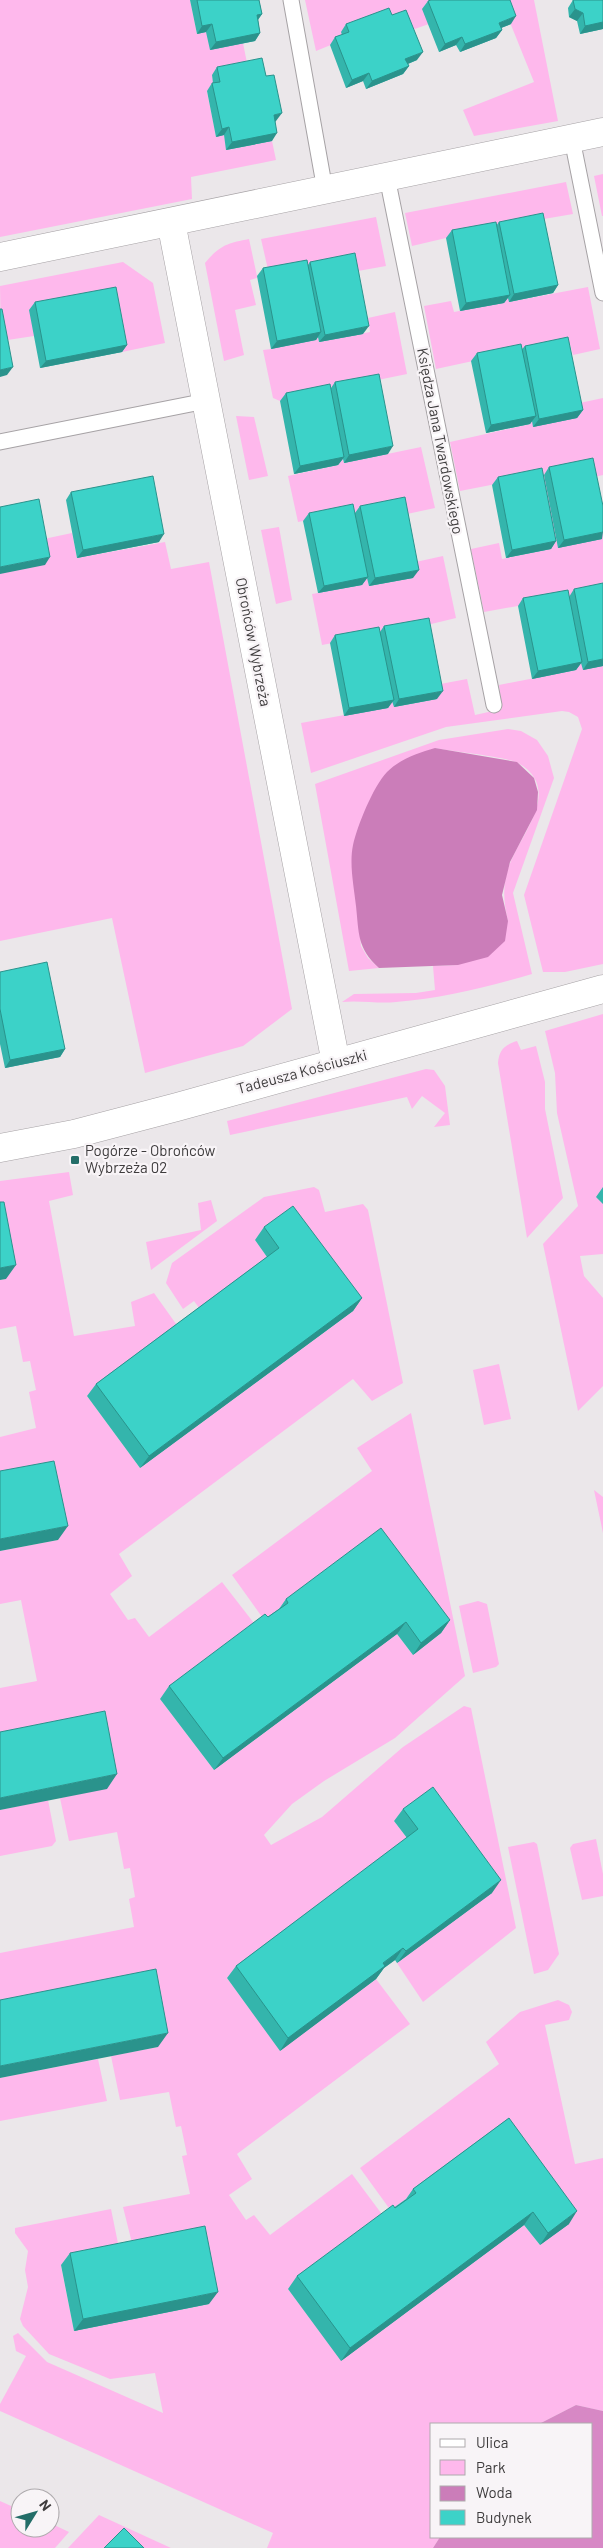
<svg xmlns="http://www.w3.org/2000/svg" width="603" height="2548" viewBox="0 0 603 2548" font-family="Barlow,sans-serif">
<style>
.green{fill:#feb8ec}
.forest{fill:#d788c5}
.water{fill:#cb7db9}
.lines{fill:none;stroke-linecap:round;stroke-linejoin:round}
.lane-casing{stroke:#a6a2a5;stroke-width:17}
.street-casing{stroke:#a6a2a5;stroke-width:29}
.lane{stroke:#fff;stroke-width:15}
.street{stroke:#fff;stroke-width:28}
.wall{fill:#34b5ac}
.shaded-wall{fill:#2a938c}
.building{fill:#3cd2c8;stroke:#2a938c}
.poi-dot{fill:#236d68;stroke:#f8f4f7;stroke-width:2}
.labels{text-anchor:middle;stroke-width:4.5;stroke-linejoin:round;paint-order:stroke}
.street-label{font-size:15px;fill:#3e3c3d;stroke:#f8f4f7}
.poi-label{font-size:15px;fill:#3e3c3d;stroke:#f8f4f7;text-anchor:start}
</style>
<rect width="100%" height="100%" fill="#ebe7ea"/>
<path class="green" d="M0 0H190L197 34 206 32 243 43 248 68 212 76 215 90 207 92 216 136 224 135 227 150 272 141 276 160 191 177 192 199 0 237Z
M305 0H435L429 24 406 32 343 40 316 51Z
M501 0H534L558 121 474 136 463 110 534 82Z
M603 174V216H602L594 176Z
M566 182 573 214 538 220 509 302 588 287 600 349 573 355 570 344 563 345 575 404 603 398V475L590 478 600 527 603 526V964L565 972H543L524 895 582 729 578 717 569 712 562 711 446 727 311 773 301 723 388 707 374 635 322 645 312 594 362 585 348 512 298 522 288 476 338 465 324 392 280 401 273 398 263 350 271 349 269 274 261 239 376 217 386 266 358 271 356 260 305 270 319 342 370 332 368 318 395 312 407 374 329 390 344 463 421 447 435 508 407 514 369 586 413 578 411 563 443 556 456 618 423 626 394 707 437 699 435 685 467 679 475 715 502 709 499 685 576 670 562 598 484 612 471 549 499 543 502 559 550 549 536 476 460 491 450 442 530 424 515 352 436 369 424 306 451 301 454 312 504 302 446 238 412 246 405 213Z
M249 239 257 276V278L250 280 256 305 235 310 244 355 224 361 205 263C219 246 227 243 249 239Z
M123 262 153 283 165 343 122 352 111 295 30 310 34 336 1 341 0 286Z
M236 416 254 417 268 476 249 480Z
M279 527 292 600 276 604 261 530Z
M72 533 77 558 165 542 171 569 209 562 292 1009 243 1046 145 1073 112 918 0 941V574L39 540Z
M508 729 521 731 537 740 548 756 554 778 513 893 532 974C487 987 443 998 396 1002 379 1004 360 1000 342 1002L354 994 416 993 435 990 433 966 458 965 508 921C503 900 502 881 511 861 524 830 562 788 518 763 508 757 450 751 435 748L353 845 352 863 361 946 368 958 379 968 349 971 315 784 439 740Z
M603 1014V1254L580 1256 584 1276 603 1298V1386L578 1411 543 1244 578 1206 557 1113 555 1073 545 1031Z
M517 1041 521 1050 536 1046 545 1082V1109L563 1198 527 1238 498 1063C499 1050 504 1045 517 1041Z
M426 1069 434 1070 445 1086 450 1125 434 1127 445 1113 422 1096 412 1109 407 1097 230 1135 227 1121Z
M69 1172 73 1195 49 1201 74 1336 135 1326 131 1302 154 1293 179 1328 87 1396 140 1468 353 1311 284 1219 255 1240 270 1261 202 1312 194 1301 183 1309 166 1283 172 1263 264 1197 314 1187 319 1190 325 1212 363 1204 368 1210 403 1383 372 1401 353 1379 119 1554 132 1576 110 1594 128 1620 135 1618 149 1637 222 1582 257 1627 160 1699 214 1770 397 1634 413 1655 441 1633 373 1541 277 1612 279 1615 267 1624 232 1575 372 1471 357 1448 411 1413 465 1676 395 1738 324 1781 292 1804 264 1835 271 1845 322 1817 403 1747 464 1706 471 1708 516 1928 423 2002 397 1963 492 1892 424 1800 394 1821 410 1842 227 1978 280 2050 376 1979 410 2024 237 2154 252 2179 229 2195 246 2220 254 2215 270 2235 352 2174 384 2217 288 2289 341 2360 524 2225 540 2245 568 2224 500 2131 405 2202 407 2205 394 2215 360 2168 499 2064 486 2042 520 2012 558 2000 569 2005 572 2012 569 2020 545 2025 575 2164 603 2158V2411L576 2405 539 2424H432V2537H440L433 2548H267L273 2533 0 2411V2404L26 2356 16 2351 13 2336 18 2333 47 2362 163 2413 155 2373 110 2379 49 2354 23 2326 20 2319 28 2287 25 2270 28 2251 15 2233V2228L111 2209 120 2253 61 2266 74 2331 209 2304 197 2239 134 2251 123 2207 190 2194 182 2156 187 2155 181 2126 176 2127 169 2092 120 2100 111 2056 158 2047 146 1984 0 2013V1953L134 1927 129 1899 135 1897 130 1868 124 1869 117 1832 69 1841 60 1798 107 1788 95 1726 0 1744V1688L37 1681 21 1600 0 1604V1551L58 1540 44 1475 0 1484V1437L36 1428 29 1392 36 1390 30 1361 23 1362 16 1326 0 1329V1280L6 1279 0 1248V1181Z
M211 1200 217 1221 151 1270 146 1242 201 1230 198 1203Z
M499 1364 511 1419 484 1425 473 1370Z
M594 1490 603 1497V1533Z
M478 1601 487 1604 499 1664 496 1667 473 1673 459 1606Z
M48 1800 56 1841 52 1846 0 1856V1810Z
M596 1839 603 1874V1896L582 1900 570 1848 573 1844Z
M534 1842 537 1844 559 1954 548 1970 534 1974 508 1847Z
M98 2059 107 2101 0 2121V2078Z
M0 2501 20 2510V2528H50V2523L69 2532 55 2548H0Z
M99 2515 171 2548H68Z"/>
<path class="forest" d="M576 2405 603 2411V2548H433L440 2537H592V2424H539Z"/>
<path class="water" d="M435 748 517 762 534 778 538 792 537 810 510 862 502 895 508 921 505 941 488 957 458 965 379 968C357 948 359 933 356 906 354 887 349 864 353 845 358 824 373 787 387 772 400 759 418 753 435 748Z"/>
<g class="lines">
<defs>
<path id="lane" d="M291 0 325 190
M572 139 603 293
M387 177 494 705
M0 442 206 401"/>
<path id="street" d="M171 222 336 1063
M0 257 603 132
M0 1148 74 1134 177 1107 603 989"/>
</defs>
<use href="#lane" class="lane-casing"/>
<use href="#street" class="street-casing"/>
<use href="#lane" class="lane"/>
<use href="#street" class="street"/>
</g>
<path class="wall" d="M190 0H259L262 14 258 20 260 33 255 41 210 50 206 32 197 34Z
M573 0H603V29L580 34 577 21 569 17 568 8Z
M428 1 511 24 501 28 502 30 496 38 460 52 456 45 439 52 422 9Z
M392 15 417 60 408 64 409 66 403 74 366 89 363 81 346 88 330 45 335 37 342 35 341 32 346 24Z
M217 67 276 121 275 122 272 141 226 150 224 135 216 137 207 91 212 83H213L212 75Z
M499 222 558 285 553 293 509 302 508 298 504 303 460 311 446 238 452 230 496 226Z
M310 262 363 334 319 342 318 337 316 340 271 349 257 276 263 268 308 265Z
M35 302 127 345 122 352 40 368 29 310Z
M525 346 583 410 577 418 533 427 532 421 530 424 486 433 471 361 477 353 522 349Z
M335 382 388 454 344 463 343 459 338 465 294 474 280 401 286 393 331 388Z
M549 467 602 539 558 548 544 475Z
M498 477 556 541 551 549 506 558 492 485Z
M71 492 159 542 77 558 66 500Z
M360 506 413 578 369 586 367 578 362 585 318 593 303 521 309 513H355Z
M574 589 603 666 583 670 581 663 576 670 532 679 518 606 523 598 569 597Z
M384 626 437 699 394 707 392 701 388 708 344 716 330 643 335 635 380 632Z
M0 972 65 1049 60 1057 5 1068 0 1044Z
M603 1187V1204L596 1197Z
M264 1227 362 1298 353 1311 140 1468 87 1396 96 1384 267 1257 255 1240Z
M286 1599 450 1620 441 1633 413 1655 397 1634 214 1770 160 1699 169 1686 279 1609Z
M403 1809 492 1893 397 1963 395 1960 384 1968 376 1979 280 2051 227 1978 236 1966 407 1838 394 1821Z
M509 2118 569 2224 540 2245 524 2225 341 2361 288 2289 297 2276 406 2199 413 2189Z
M70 2253 209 2304 74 2331 61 2265Z"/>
<path class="shaded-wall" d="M575 9 583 13 577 21 569 17Z
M262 14 256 22 257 15Z
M516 16 511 24 493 31 499 23Z
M603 22V29L580 34 585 26Z
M212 24 206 32 197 34 202 26Z
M502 30 496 38 460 52 465 44Z
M260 33 255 41 210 50 216 42Z
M462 37 456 45 439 52 445 44Z
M423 52 417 60 400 67 405 59Z
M409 66 403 74 366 89 372 81Z
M369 73 363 81 346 88 352 80Z
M282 113 276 121 268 123 274 115Z
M229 127 224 135 216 137 222 129Z
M277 133 272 141 226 150 232 142Z
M558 285 553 293 509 302 514 294Z
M510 295 504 303 460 311 466 303Z
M369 326 363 334 319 342 325 335Z
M321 332 316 340 271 349 277 341Z
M127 345 122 352 40 368 46 361Z
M13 367 7 375 0 377V370Z
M583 410 577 418 533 427 539 419Z
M536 416 530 424 486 433 491 425Z
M393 446 388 454 344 463 349 455Z
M344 457 338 465 294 474 300 466Z
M603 532 602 539 558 548 564 540Z
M164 534 159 542 77 558 83 550Z
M556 541 551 549 506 558 512 550Z
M50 557 45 565 0 574V567Z
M419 570 413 578 369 586 375 578Z
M368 577 362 585 318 593 324 586Z
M603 659V666L583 670 588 662Z
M582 662 576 670 532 679 538 671Z
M443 691 437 699 394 707 399 699Z
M394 700 388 708 344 716 349 708Z
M65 1049 60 1057 5 1068 10 1060Z
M16 1265 6 1279 0 1280V1268Z
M362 1298 353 1311 140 1468 149 1456Z
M68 1526 58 1540 0 1551V1539Z
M450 1620 441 1633 413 1655 421 1643Z
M406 1622 397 1634 214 1770 223 1758Z
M117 1774 107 1789 0 1810V1798Z
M501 1880 492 1893 397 1963 406 1951Z
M403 1948 395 1960 384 1968 376 1979 280 2051 288 2038Z
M168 2033 158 2047 0 2078V2066Z
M577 2211 569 2224 540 2245 548 2233Z
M533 2212 524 2225 341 2361 350 2348Z
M218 2292 209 2304 74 2331 83 2319Z"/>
<path class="building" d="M197 0H259L262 14 257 15 260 33 216 42 212 24 202 26Z
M431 0H510L516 16 499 23 502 30 465 44 462 37 445 44 428 1Z
M573 0H603V22L585 26 583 13 575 9Z
M389 8 392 15 406 10 423 52 405 59 409 66 372 81 369 73 352 80 335 37 349 32 346 24Z
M262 58 266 76 274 75 282 113 274 115 277 133 232 142 229 127 222 129 212 83 220 82 217 67Z
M543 213 558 285 514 294 499 222Z
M496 222 510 295 466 303 452 230Z
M355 253 369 326 325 335 310 262Z
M307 260 321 332 277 341 263 268Z
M116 287 127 345 46 361 35 302Z
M0 309H2L13 367 0 370Z
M568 337 583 410 539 419 525 346Z
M521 344 536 416 491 425 477 353Z
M379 374 393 446 349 455 335 382Z
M330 384 344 457 300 466 286 393Z
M593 458 603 506V532L564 540 549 467Z
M542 468 556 541 512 550 498 477Z
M153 476 164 534 83 550 71 492Z
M405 497 419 570 375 578 360 506Z
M39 499 50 557 0 567V507Z
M353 504 368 577 324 586 309 513Z
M603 583V659L588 662 574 589Z
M568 590 582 662 538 671 523 598Z
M429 618 443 691 399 699 384 626Z
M379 627 394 700 349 708 335 635Z
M47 962 65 1049 10 1060 0 1009V972Z
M0 1202H4L16 1265 0 1268Z
M293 1206 362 1298 149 1456 96 1384 279 1248 264 1227Z
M54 1461 68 1526 0 1539V1471Z
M381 1528 450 1620 421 1643 406 1622 223 1758 169 1686 265 1614 268 1617 288 1603 286 1599Z
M105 1711 117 1774 0 1798V1732Z
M433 1787 501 1880 406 1951 403 1948 383 1963 385 1966 288 2038 236 1966 418 1829 403 1809Z
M156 1969 168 2033 0 2066V2000Z
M509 2118 577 2211 548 2233 533 2212 350 2348 297 2276 393 2205 395 2208 416 2193 413 2189Z
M205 2226 218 2292 83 2319 70 2253Z
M124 2528 144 2548H104Z"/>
<rect class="poi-dot" x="70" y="1155" width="10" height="10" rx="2.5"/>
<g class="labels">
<g class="street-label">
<text transform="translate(440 441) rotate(79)" y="5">Księdza Jana Twardowskiego</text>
<text transform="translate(253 642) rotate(79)" y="5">Obrońców Wybrzeża</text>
<text transform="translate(302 1072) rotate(-15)" y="5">Tadeusza Kościuszki</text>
</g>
<g class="poi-label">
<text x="85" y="1156">Pogórze - Obrońców<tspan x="85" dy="17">Wybrzeża 02</tspan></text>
</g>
</g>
<rect x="430" y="2423" width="162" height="115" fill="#f8f4f7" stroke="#aeaaad"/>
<rect x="440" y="2439" width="25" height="8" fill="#ffffff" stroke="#aeaaad"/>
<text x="476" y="2448" font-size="15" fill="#3e3c3d">Ulica</text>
<rect x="440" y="2460" width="25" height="15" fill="#feb8ec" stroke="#aeaaad"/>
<text x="476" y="2473" font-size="15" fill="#3e3c3d">Park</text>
<rect x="440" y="2486" width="25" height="15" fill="#cb7db9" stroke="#aeaaad"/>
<text x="476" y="2498" font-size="15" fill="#3e3c3d">Woda</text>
<rect x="440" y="2510" width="25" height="15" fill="#3cd2c8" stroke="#aeaaad"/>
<text x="476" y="2523" font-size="15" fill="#3e3c3d">Budynek</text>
<g transform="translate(35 2513) rotate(53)"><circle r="24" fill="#f8f4f7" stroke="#aeaaad"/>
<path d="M0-4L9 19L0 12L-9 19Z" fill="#236d68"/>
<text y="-8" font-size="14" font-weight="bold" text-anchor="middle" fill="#3e3c3d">N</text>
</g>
</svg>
